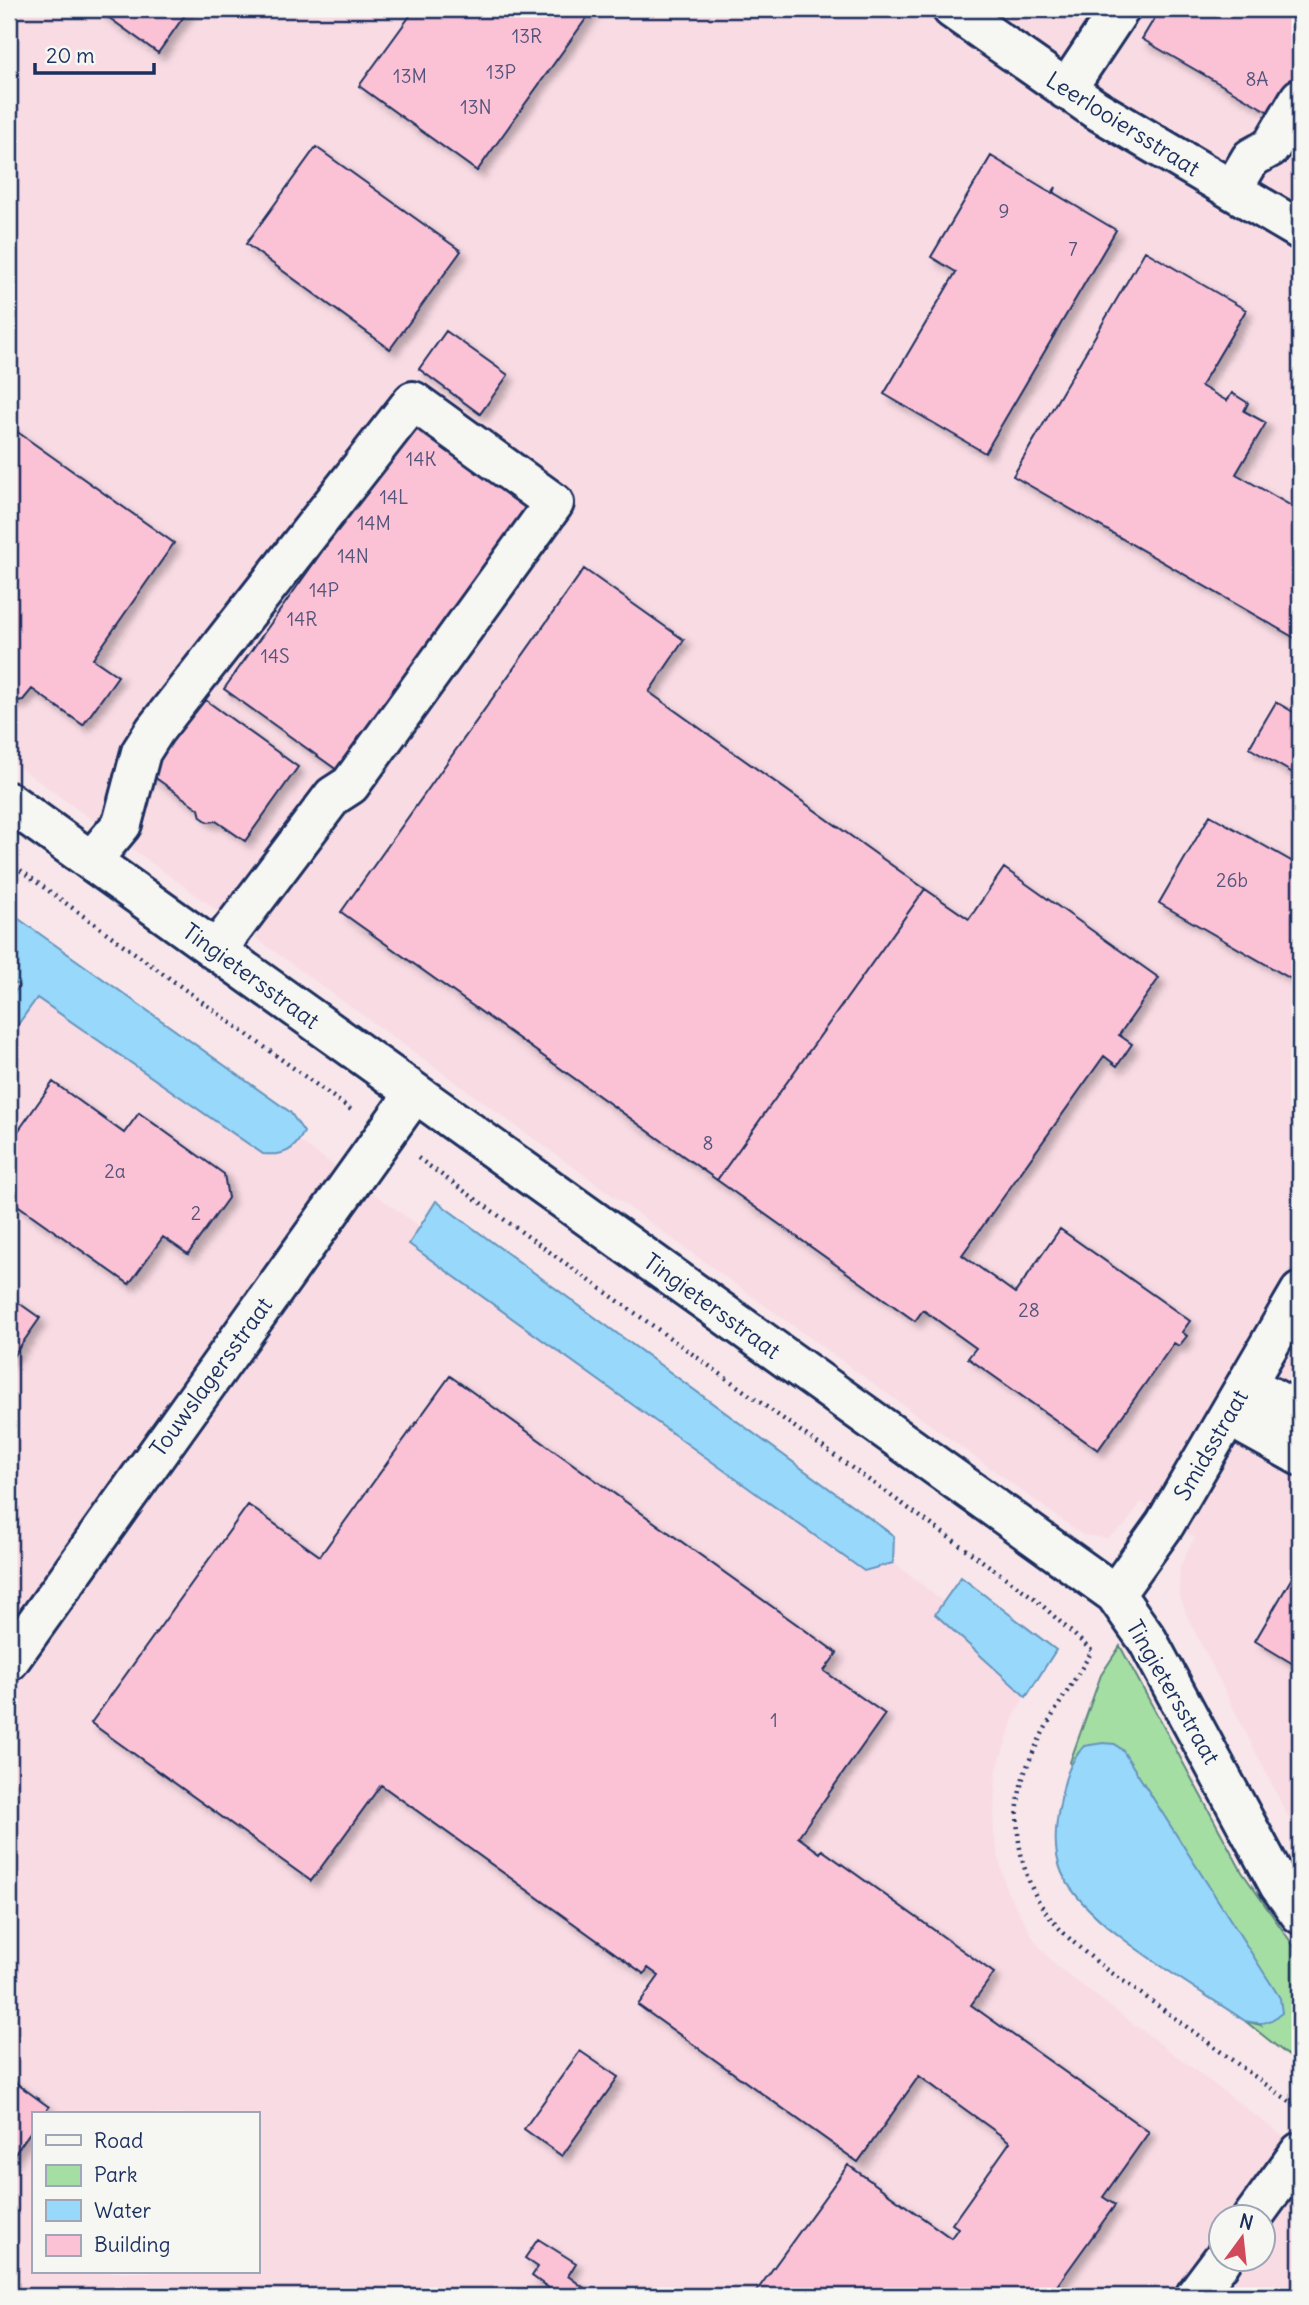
<svg xmlns="http://www.w3.org/2000/svg" width="1309" height="2305" viewBox="0 0 1309 2305" font-family="Delius,sans-serif">
<style>
.built{fill:#f9dbe4;fill-rule:evenodd}
.green{fill:#a4dea3;stroke:#608680;stroke-width:2}
.water{fill:#98d8fa;stroke:#6694bc;stroke-width:2}
.building{fill:#fbc2d6;stroke:#1b2f5e;stroke-width:2;filter:url(#shadow)}
.lines{fill:none;stroke-linecap:round;stroke-linejoin:round}
.minor-casing{stroke:#1b2f5e;stroke-width:44}
.path{stroke:#1b2f5e;stroke-width:4.5;stroke-dasharray:2 5;stroke-linecap:butt}
.minor{stroke:#f6f6f2;stroke-width:38}
.labels{text-anchor:middle;stroke-width:5;stroke-linejoin:round;paint-order:stroke}
.number-label{font-size:19px;fill:#53547c}
.street-label{font-size:23px;fill:#1b2f5e;stroke:#f6f6f2}
</style>
<defs>
<filter id="shadow"><feDropShadow dx="6" dy="6" stdDeviation="3.5" flood-color="#0004"/></filter>
</defs>
<rect width="100%" height="100%" fill="#f8e6ea"/>
<filter id="ink" filterUnits="userSpaceOnUse"><feTurbulence type="fractalNoise" baseFrequency=".0143" numOctaves="2"/><feDisplacementMap in="SourceGraphic" scale="14" xChannelSelector="R" yChannelSelector="G"/><feConvolveMatrix kernelMatrix="1 2 1 2 8 2 1 2 1" color-interpolation-filters="sRGB"/></filter>
<g filter="url(#ink)">
<path class="built" d="M9 9H1300V1840L1189 1620 1179 1594 1180 1566 1195 1538 1141 1502 1125 1526 1107 1538 1083 1535 9 760Z
M9 936 878 1550 1036 1676 1014 1716 996 1772 993 1831 1006 1889 1035 1941 1055 1965 1300 2149V2296H9ZM33 2114H257V2272H33ZM1222 2218H1264V2260H1222Z"/>
<path class="green" d="M1120 1646 1242 1872 1300 1955V2065L1245 2021 1261 2025 1070 1762 1101 1675Z"/>
<path class="water" d="M9 912 290 1112 304 1132C294 1151 284 1156 263 1154L37 998 9 1037V1000L19 986 9 978Z
M436 1201 894 1536 893 1563 864 1571 409 1244Z
M961 1577 1056 1650 1026 1697 935 1614Z
M1103 1743 1115 1744 1123 1751 1280 1998 1282 2013C1268 2024 1261 2025 1245 2021 1196 1987 1085 1926 1062 1873 1053 1852 1055 1826 1060 1804 1064 1780 1068 1764 1084 1746Z"/>
<path class="building" d="M97 9H189L158 53Z
M415 9H593L477 171 359 86Z
M1160 9H1300V65L1272 114 1142 39Z
M316 147 461 251 390 349 246 244Z
M991 156 1052 193 1056 187 1054 193 1116 230 985 453 884 394 956 272 931 257Z
M1145 251 1246 310 1201 386 1227 401 1232 393 1248 403 1244 411 1266 423 1236 474 1300 511V641L1013 476Z
M446 331 508 375 480 414 419 369Z
M413 424 534 511 344 775 224 689Z
M9 426 174 543 93 659 118 676 83 725 32 689 23 700 9 702Z
M584 569 684 640 649 692 925 889 717 1180 341 912Z
M200 696 298 767 245 841 216 821 208 822 201 817 199 809 146 771Z
M1276 702 1300 716V777L1249 748Z
M1210 815 1300 866V984L1159 903Z
M1004 868 1159 978 1119 1035 1132 1044 1117 1066 1104 1056 962 1255 1015 1293 1060 1229 1190 1321 1182 1332 1187 1336 1179 1346 1174 1343 1098 1450 968 1358 976 1348 923 1310 915 1321 717 1180 925 889 969 919Z
M53 1082 124 1133 139 1113 224 1174 228 1198 188 1254 163 1237 129 1284 9 1199V1144Z
M9 1296 40 1318 9 1362Z
M450 1376 837 1653 824 1671 885 1714 798 1837 820 1853 822 1850 994 1973 971 2005 1149 2132 1103 2197 1115 2205 1051 2294 1045 2290 1040 2296H753L848 2165 951 2238 958 2228 952 2224 1010 2142 919 2076 858 2162 638 2005 659 1976 648 1968 644 1974 381 1785 311 1881 91 1723 248 1505 320 1556Z
M1300 1564V1668L1255 1641Z
M580 2051 618 2077 562 2156 524 2129Z
M9 2078 49 2107 43 2114H33V2128L9 2162Z
M538 2239 576 2263 568 2276 591 2293 589 2296 556 2293 532 2276 538 2267 525 2258Z"/>
<g class="lines">
<defs>
<path id="minor" d="M952 9 1095 109 1300 230
M1066 90 1120 9
M1232 190 1251 158 1271 147 1300 98
M9 802 1115 1594 1148 1641 1279 1885 1300 1914
M91 861 122 824 141 752 155 730 413 401 554 503 350 785 333 796 216 951
M1247 1384 1300 1413
M1228 1416 1300 1456
M1115 1594 1165 1524 1300 1292
M9 1661 414 1094
M1252 2218 1300 2152
M1195 2296 1222 2260"/>
</defs>
<use href="#minor" class="minor-casing"/>
<path class="path" d="M9 862 354 1112
M418 1158 1034 1598 1092 1651C1069 1690 1040 1730 1025 1772 1009 1816 1019 1878 1048 1915 1076 1951 1117 1976 1154 2003 1202 2038 1251 2074 1300 2109"/>
<use href="#minor" class="minor"/>
</g>
</g>
<g class="labels">
<g class="number-label">
<text x="527" y="43">13R</text>
<text x="501" y="79">13P</text>
<text x="410" y="83">13M</text>
<text x="1257" y="86">8A</text>
<text x="476" y="114">13N</text>
<text x="1004" y="218">9</text>
<text x="1073" y="256">7</text>
<text x="421" y="466">14K</text>
<text x="394" y="504">14L</text>
<text x="374" y="530">14M</text>
<text x="353" y="563">14N</text>
<text x="324" y="597">14P</text>
<text x="302" y="626">14R</text>
<text x="275" y="663">14S</text>
<text x="1232" y="887">26b</text>
<text x="708" y="1150">8</text>
<text x="115" y="1178">2a</text>
<text x="196" y="1220">2</text>
<text x="1029" y="1317">28</text>
<text x="774" y="1727">1</text>
</g>
<g class="street-label">
<text transform="translate(1123 124) rotate(32)" y="8">Leerlooiersstraat</text>
<text transform="translate(251 976) rotate(36)" y="8">Tingietersstraat</text>
<text transform="translate(712 1306) rotate(36)" y="8">Tingietersstraat</text>
<text transform="translate(211 1377) rotate(-54)" y="8">Touwslagersstraat</text>
<text transform="translate(1211 1445) rotate(-60)" y="8">Smidsstraat</text>
<text transform="translate(1173 1692) rotate(60)" y="8">Tingietersstraat</text>
</g>
</g>
<rect width="1309" height="2305" fill="none" stroke="#f6f6f2" stroke-width="35"/>
<rect x="18" y="18" width="1274" height="2270" fill="none" stroke="#1b2f5e" stroke-width="2.5" filter="url(#ink)"/>
<rect x="32" y="2112" width="228" height="161" fill="#f6f6f2" stroke="#9ea6b7" stroke-width="2"/>
<rect x="46" y="2135" width="35" height="10" fill="#f6f6f2" stroke="#9ea6b7" stroke-width="2"/>
<text x="94" y="2148" font-size="21" fill="#1b2f5e">Road</text>
<rect x="46" y="2165" width="35" height="21" fill="#a4dea3" stroke="#9ea6b7" stroke-width="2"/>
<text x="94" y="2182" font-size="21" fill="#1b2f5e">Park</text>
<rect x="46" y="2200" width="35" height="21" fill="#98d8fa" stroke="#9ea6b7" stroke-width="2"/>
<text x="94" y="2218" font-size="21" fill="#1b2f5e">Water</text>
<rect x="46" y="2235" width="35" height="21" fill="#fbc2d6" stroke="#9ea6b7" stroke-width="2"/>
<text x="94" y="2252" font-size="21" fill="#1b2f5e">Building</text>
<g transform="translate(1242 2238) rotate(15)"><circle r="33" fill="#f6f6f2" stroke="#9ea6b7" stroke-width="2"/>
<path d="M0-5L12 26L0 18L-12 26Z" fill="#d1495b"/>
<text y="-10" font-size="19" font-weight="bold" text-anchor="middle" fill="#1b2f5e">N</text>
</g>
<path d="M35 63v10h119v-10" fill="none" stroke="#1b2f5e" stroke-width="3.5"/>
<text x="46" y="63" font-size="21" fill="#1b2f5e" stroke="#f6f6f2" stroke-width="5" paint-order="stroke">20 m</text>
</svg>
